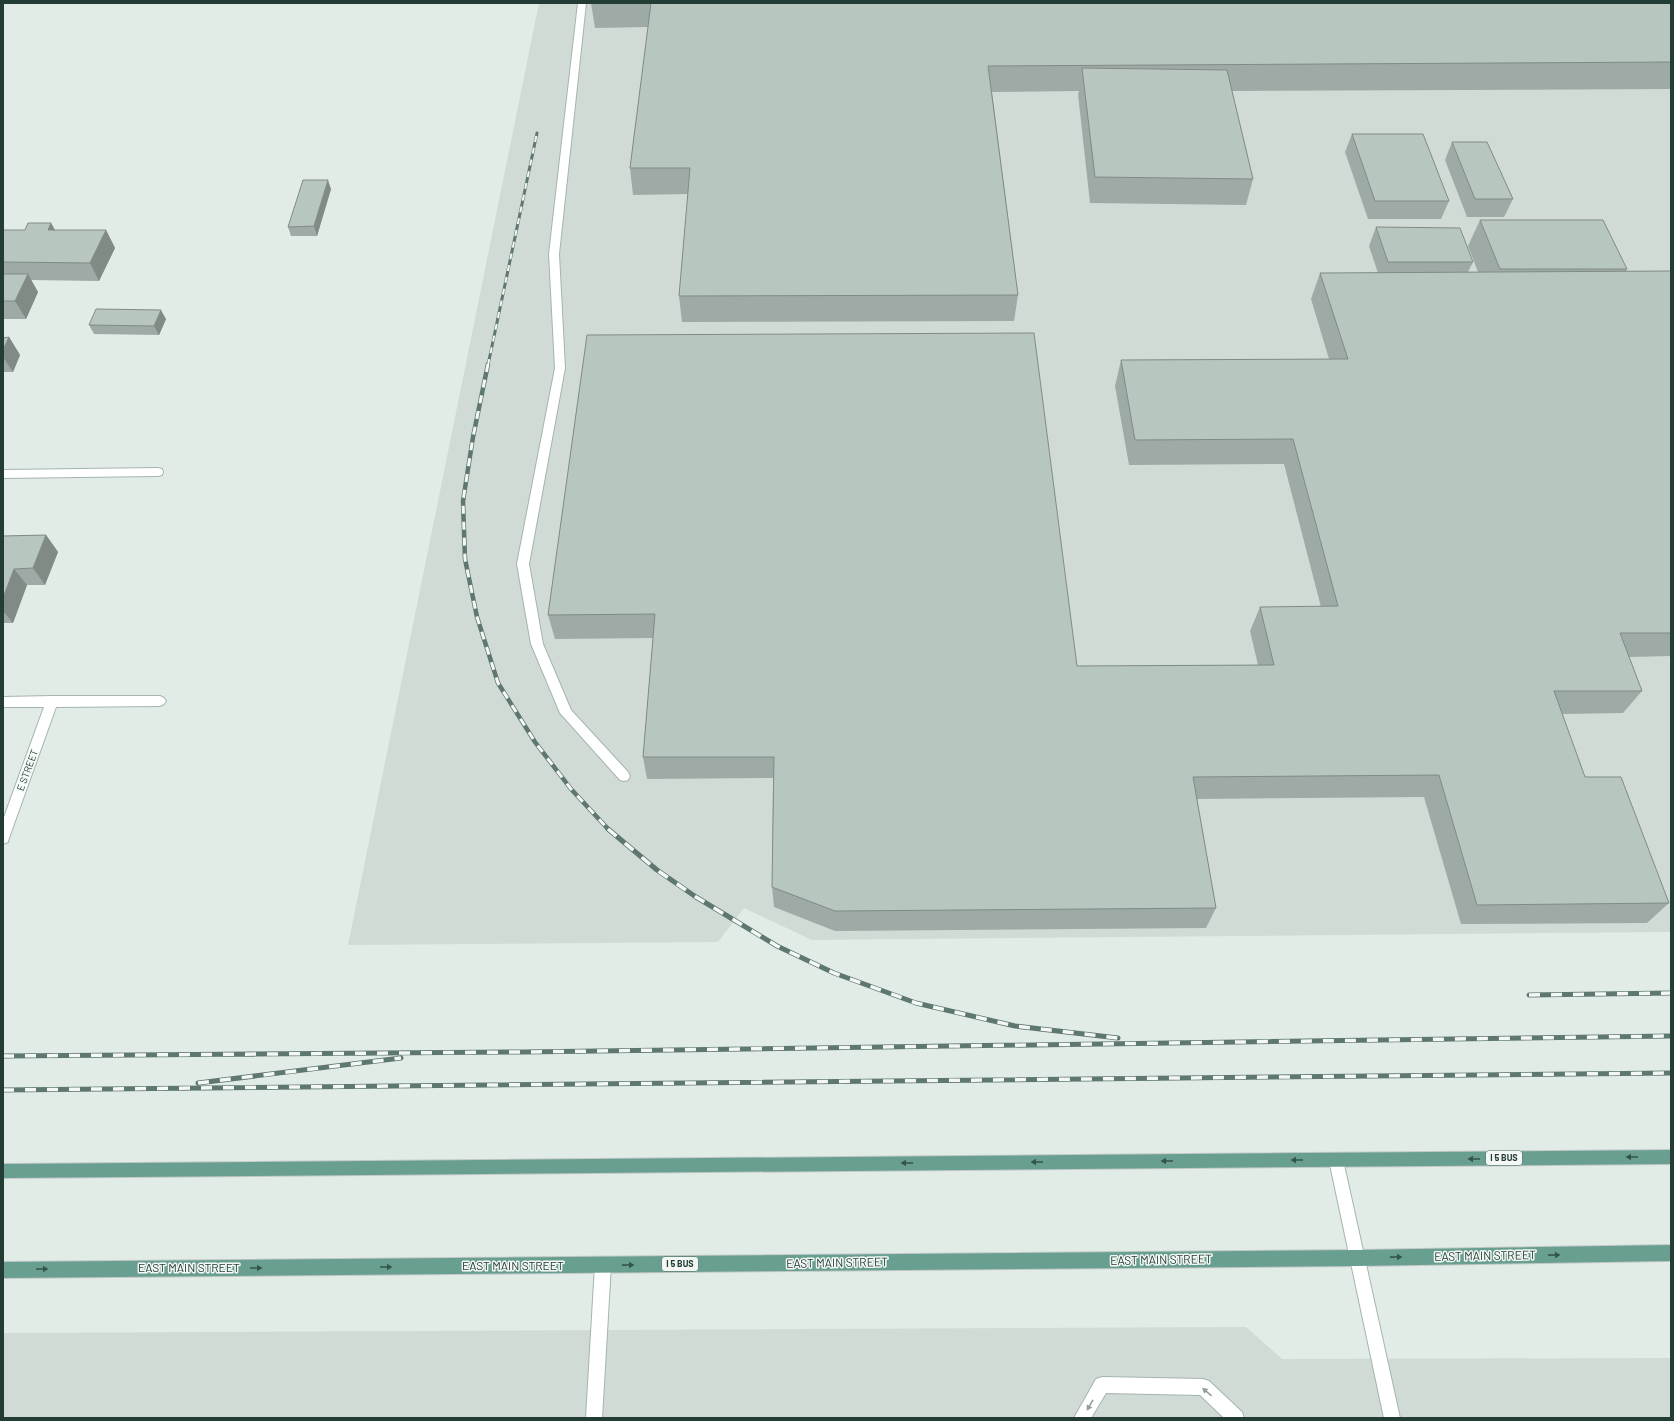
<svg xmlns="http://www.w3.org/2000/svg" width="1674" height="1421" viewBox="0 0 1674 1421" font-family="Barlow,sans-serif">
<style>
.built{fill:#d1dbd6}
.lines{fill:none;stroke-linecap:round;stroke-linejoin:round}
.minor-casing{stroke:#a5b4ae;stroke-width:2}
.major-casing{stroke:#c1c8c6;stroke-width:2}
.minor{fill:#fff;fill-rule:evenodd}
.major{fill:#699f91;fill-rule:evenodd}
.rail-far2-casing{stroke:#5e7770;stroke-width:3}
.rail-far1-casing{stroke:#5e7770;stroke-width:4.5}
.rail-casing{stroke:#5e7770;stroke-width:5}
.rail-far2{stroke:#f3f8f5;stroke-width:2;stroke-dasharray:6;stroke-linecap:butt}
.rail-far1{stroke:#f3f8f5;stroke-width:3;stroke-dasharray:8;stroke-linecap:butt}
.rail{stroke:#f3f8f5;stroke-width:3.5;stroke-dasharray:11;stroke-linecap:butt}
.wall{fill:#9eaaa5}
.shaded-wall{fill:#818b86}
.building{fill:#b8c6c0;stroke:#818b86}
.oneway{fill:#34554c}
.oneway2{fill:#919e9a}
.labels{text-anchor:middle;stroke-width:3;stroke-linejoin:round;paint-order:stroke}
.shield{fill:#f3f8f5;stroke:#61746f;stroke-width:1}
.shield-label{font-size:9px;font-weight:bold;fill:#233c35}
.street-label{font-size:10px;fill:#233c35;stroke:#f3f8f5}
.near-street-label{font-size:12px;fill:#233c35;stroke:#f3f8f5}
</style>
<rect width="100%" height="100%" fill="#e2ece7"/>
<path class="built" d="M539 3H1671V932L812 940 744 908 718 942 348 945Z
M1246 1327 1282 1359 1671 1358V1418H3V1333Z"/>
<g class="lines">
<defs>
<path id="minor" d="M578 3H586L559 254 565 368 529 564 543 644 571 710 628 772 630 776 628 780 624 781 620 780 560 713 531 644 517 564 555 368 549 254Z
M158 468 162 469 163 472 162 475 158 476 3 478V470Z
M52 696H160L164 698 166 701 164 704 160 706 56 707 9 838 8 842 3 844V820L44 707H3V697Z
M1336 1153 1341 1155 1343 1160 1400 1418H1384L1329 1160 1331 1155Z
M603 1257 608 1260 611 1265 602 1418H586L595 1265 598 1260Z
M1102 1377 1203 1379 1209 1381 1242 1412 1244 1418H1224L1200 1395 1106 1393 1091 1418H1074L1096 1379Z"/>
<path id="major" d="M1671 1150V1164L3 1178V1164Z
M1671 1245V1261L1357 1266 3 1278V1262L1357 1250Z"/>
</defs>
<use href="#minor" class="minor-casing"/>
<use href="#major" class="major-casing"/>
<use href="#minor" class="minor"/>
<use href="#major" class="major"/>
<defs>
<path id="rail-far2" d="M488 365 537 133"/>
<path id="rail-far1" d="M488 364 473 437 463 501 465 559 477 617 498 683 535 742 571 789 609 830"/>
<path id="rail" d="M608 829 657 870 696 897 777 946 834 973 916 1003 1015 1026 1118 1038
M1529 995 1671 993
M3 1056 524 1052 1671 1036
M198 1083 401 1058
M3 1090 1671 1073"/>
</defs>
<use href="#rail-far2" class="rail-far2-casing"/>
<use href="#rail-far1" class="rail-far1-casing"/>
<use href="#rail" class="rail-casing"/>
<use href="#rail-far2" class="rail-far2"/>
<use href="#rail-far1" class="rail-far1"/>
<use href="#rail" class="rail"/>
</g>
<path class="wall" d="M591 3H1671V89L1232 91 1253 179 1246 205 1090 203 1078 94 1079 91 992 92 1018 295 1014 321 682 322 679 296 688 194 633 195 630 168 648 27 595 28Z
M1352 134 1449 201 1441 219H1368L1345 152Z
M1452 142 1513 199 1504 217H1467L1445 160Z
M331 189 317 236H291L288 227Z
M1480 220 1627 269 1626 271H1671V656L1629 657 1642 691 1623 713 1562 714 1585 777 1669 903 1647 923 1461 924 1424 797 1197 799 1216 908 1206 928 835 931 774 907 772 887 773 778 647 779 643 757 653 638 555 639 548 615 587 335 1077 666 1258 665 1250 631 1260 607H1321L1284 464 1129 465 1115 386 1121 360 1329 359 1311 299 1320 273H1378L1369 246 1376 227 1473 262 1468 272H1478L1468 246Z
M51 223 55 230H106L115 248 99 281 31 280 38 292 26 319H3V230H25Z
M166 319 159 335 94 334 89 325Z
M9 337 20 355 13 372H3V338Z
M46 535 58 552 45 585H27L13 623H3V536Z"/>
<path class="shaded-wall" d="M328 180 331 189 317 236 314 226Z
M51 223 61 241 48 230Z
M106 230 115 248 99 281 90 263Z
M28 274 38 292 26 319 15 301Z
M161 310 166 319 159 335 154 326Z
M9 337 20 355 13 372 3 357V350Z
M46 535 58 552 45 585 33 568Z
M14 569 27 585 13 623 3 611V598Z"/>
<path class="building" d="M651 3H1671V62L988 66 1018 295 679 296 690 168H630Z
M1082 68 1227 70 1253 179 1095 177Z
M1352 134H1423L1449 201H1375Z
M1452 142H1487L1513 199H1475Z
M303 180H328L314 226 288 227Z
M1480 220H1603L1627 269H1500Z
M28 223H51L48 230H106L90 263 3 262V230H25Z
M1376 227 1460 228 1473 262H1388Z
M1671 271V633H1620L1642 691H1554L1585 777H1621L1669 903 1477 905 1439 775 1193 777 1216 908 835 911 772 887 774 757H643L655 614 548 615 587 335 1034 333 1077 666 1274 665 1260 607 1338 606 1293 439 1135 440 1121 360 1348 359 1320 273Z
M3 274H28L15 301H3Z
M96 309 161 310 154 326 89 325Z
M9 337 3 350V338Z
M46 535 33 568 14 569 3 598V536Z"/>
<defs><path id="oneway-solid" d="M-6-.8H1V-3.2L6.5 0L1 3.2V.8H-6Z"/></defs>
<g class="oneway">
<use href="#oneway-solid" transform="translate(1632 1157) rotate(180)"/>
<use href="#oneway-solid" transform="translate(1474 1159) rotate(180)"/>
<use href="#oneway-solid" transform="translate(1297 1160) rotate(180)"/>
<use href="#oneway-solid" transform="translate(1167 1161) rotate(180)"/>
<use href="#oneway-solid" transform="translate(1037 1162) rotate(180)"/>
<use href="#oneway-solid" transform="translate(907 1163) rotate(180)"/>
<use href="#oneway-solid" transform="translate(1554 1255) rotate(-1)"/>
<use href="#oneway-solid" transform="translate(1396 1257) rotate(-1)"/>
<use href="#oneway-solid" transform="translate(628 1265) rotate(-1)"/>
<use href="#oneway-solid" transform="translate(386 1267)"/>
<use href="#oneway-solid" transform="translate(256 1268)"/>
<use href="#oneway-solid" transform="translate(42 1269)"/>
</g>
<g class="oneway2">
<use href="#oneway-solid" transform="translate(1207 1392) rotate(-140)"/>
<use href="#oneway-solid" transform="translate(1090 1405) rotate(120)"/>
</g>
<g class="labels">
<g class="shield">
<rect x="1486" y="1151" width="36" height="14" rx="3"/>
<rect x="662" y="1257" width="36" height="14" rx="3"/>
</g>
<g class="shield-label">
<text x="1504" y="1161">I 5 BUS</text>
<text x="680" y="1267">I 5 BUS</text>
</g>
<g class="street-label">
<text transform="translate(27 770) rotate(-70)" y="4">E STREET</text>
</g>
<g class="near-street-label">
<text transform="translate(1485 1256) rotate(-1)" y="4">EAST MAIN STREET</text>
<text transform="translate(1161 1260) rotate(-1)" y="4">EAST MAIN STREET</text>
<text transform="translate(837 1263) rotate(-1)" y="4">EAST MAIN STREET</text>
<text x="513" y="1270">EAST MAIN STREET</text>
<text x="189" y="1272">EAST MAIN STREET</text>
</g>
</g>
<rect width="1674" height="1421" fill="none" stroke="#233c35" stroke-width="8"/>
</svg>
